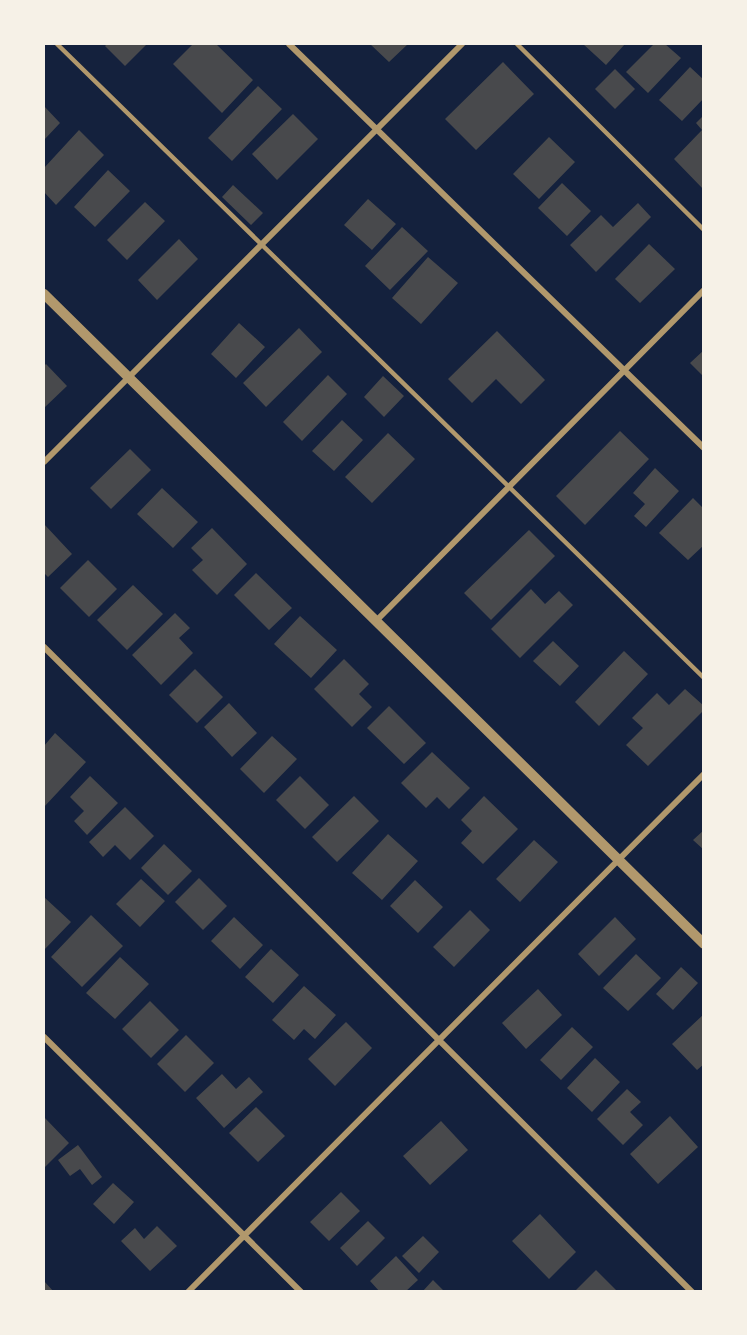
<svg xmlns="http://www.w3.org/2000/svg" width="747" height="1335" viewBox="0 0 747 1335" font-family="'Nunito Sans',sans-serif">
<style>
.building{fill:#48494c}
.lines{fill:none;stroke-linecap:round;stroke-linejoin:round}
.service{stroke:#b1986c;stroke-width:4.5}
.minor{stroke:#b1986c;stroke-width:6}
.tertiary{stroke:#b1986c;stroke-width:10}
</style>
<rect width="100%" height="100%" fill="#14213d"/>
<path class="building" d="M107 44H147L125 66 105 46Z
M193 44H216L253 80 222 113 173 64Z
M370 44H408L389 62Z
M583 44H625L606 65Z
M654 44H665L681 58 648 93 626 72Z
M503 62 534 94 476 150 445 119Z
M690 67 704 80V98L682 121 659 100Z
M615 69 635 89 615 109 595 89Z
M258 86 282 109 232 161 208 138Z
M44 106 60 123 44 140Z
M293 114 318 139 277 180 252 154Z
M704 115V190L674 159 702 130 696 123Z
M79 130 104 155 56 205 44 192V168Z
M549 137 575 162 539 199 513 174Z
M108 170 130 191 95 227 74 207Z
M562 183 591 211 567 236 538 208Z
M233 185 263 213 251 225 222 197Z
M368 199 396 224 372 250 344 225Z
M145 202 165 221 127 260 107 240Z
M638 203 651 217 596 272 570 245 601 215 613 227Z
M402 227 428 251 390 290 365 266Z
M179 239 198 259 157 300 138 280Z
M649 244 675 269 640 303 615 279Z
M428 257 458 283 421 324 392 298Z
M239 323 265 347 236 378 211 354Z
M299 328 322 352 266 407 243 383Z
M497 331 545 380 521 404 496 379 472 403 448 379Z
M704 350V377L690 363Z
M46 364 67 386 44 408V366Z
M328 375 347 394 302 441 283 422Z
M383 376 404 396 384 417 364 397Z
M342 420 363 440 334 471 312 451Z
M620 431 649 459 585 525 556 496Z
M388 433 415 459 372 503 345 477Z
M130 449 151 470 111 509 90 488Z
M655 468 679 491 646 527 634 516 645 504 633 493Z
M162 488 198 522 173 548 137 514Z
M693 498 704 509V545L688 560 659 533Z
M44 524 72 554 48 577 44 573Z
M212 528 247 564 217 595 192 570 203 560 191 548Z
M529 530 555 556 491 620 464 593Z
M88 560 117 589 89 617 60 588Z
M256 573 292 608 269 630 234 595Z
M133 585 163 614 127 650 97 620Z
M531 589 545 604 559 591 573 605 520 658 491 629Z
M175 613 190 628 179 638 193 653 161 685 132 655Z
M300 616 337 650 311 678 274 644Z
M553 641 579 666 560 686 533 661Z
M624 651 648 674 599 726 575 702Z
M344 659 369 684 359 694 372 707 352 727 314 689Z
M195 669 223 697 197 723 169 695Z
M685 689 704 706V710L648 766 626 745 643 728 632 718 657 693 669 705Z
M229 703 257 733 232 757 204 727Z
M389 706 426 743 404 764 367 728Z
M55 733 86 762 44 807V746Z
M272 736 297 759 264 793 240 769Z
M432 752 470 788 449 809 437 797 426 808 401 783Z
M90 776 118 803 87 835 74 821 84 811 70 797Z
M300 776 329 805 305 829 276 800Z
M354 796 379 821 337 862 312 837Z
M484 796 518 829 483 864 461 843 472 831 461 820Z
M125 807 154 836 130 860 115 845 103 857 89 842Z
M704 830V850L693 840Z
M388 834 418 861 382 900 352 873Z
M534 840 558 862 520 902 496 879Z
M164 844 192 871 168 895 141 868Z
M199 878 227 906 203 930 175 902Z
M141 879 165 901 140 927 116 904Z
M415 880 443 907 418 933 390 906Z
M44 897 71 922 44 950Z
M470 910 490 930 454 967 433 947Z
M91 915 123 946 82 987 51 957Z
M234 917 263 945 240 969 211 941Z
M615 917 636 939 599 976 578 954Z
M271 949 299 975 273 1003 245 977Z
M636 954 661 978 628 1011 603 988Z
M120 957 149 984 115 1019 86 993Z
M681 967 698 983 673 1010 656 994Z
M304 986 336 1015 315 1039 304 1029 294 1040 272 1020Z
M538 989 562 1015 526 1049 502 1023Z
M150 1001 179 1030 151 1058 122 1029Z
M704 1014V1064L697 1070 672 1044Z
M346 1022 372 1048 335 1086 308 1059Z
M572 1027 593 1047 561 1080 540 1060Z
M186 1035 214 1063 185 1092 157 1064Z
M595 1058 620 1082 592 1112 567 1088Z
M222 1074 236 1089 249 1077 263 1092 224 1128 196 1098Z
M627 1089 641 1102 630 1112 643 1125 623 1145 597 1119Z
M256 1107 285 1136 258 1162 229 1133Z
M670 1116 698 1147 658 1184 630 1154Z
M44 1117 69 1143 44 1168Z
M441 1121 468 1150 430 1185 403 1156Z
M78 1145 102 1177 92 1185 80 1169 70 1176 58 1160Z
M113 1183 134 1202 114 1224 93 1204Z
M341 1192 360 1211 329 1241 310 1222Z
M540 1214 576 1252 549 1279 512 1241Z
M368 1221 385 1238 357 1266 340 1248Z
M157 1226 177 1246 150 1271 121 1241 135 1228 144 1239Z
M423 1236 439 1252 419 1273 402 1256Z
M396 1256 418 1280 405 1292H380L370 1281Z
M596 1270 618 1292H574Z
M433 1280 445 1292H422Z
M44 1281 54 1292H44Z"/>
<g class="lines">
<path class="service" d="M57 44 704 678
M517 44 704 230"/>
<path class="minor" d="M289 44 704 448
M44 462 462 44
M376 621 704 290
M44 647 692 1292
M44 1037 301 1292
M188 1292 704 774"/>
<path class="tertiary" d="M44 294 704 944"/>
</g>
<rect width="747" height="1335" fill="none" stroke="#f6f1e7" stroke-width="90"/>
</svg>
